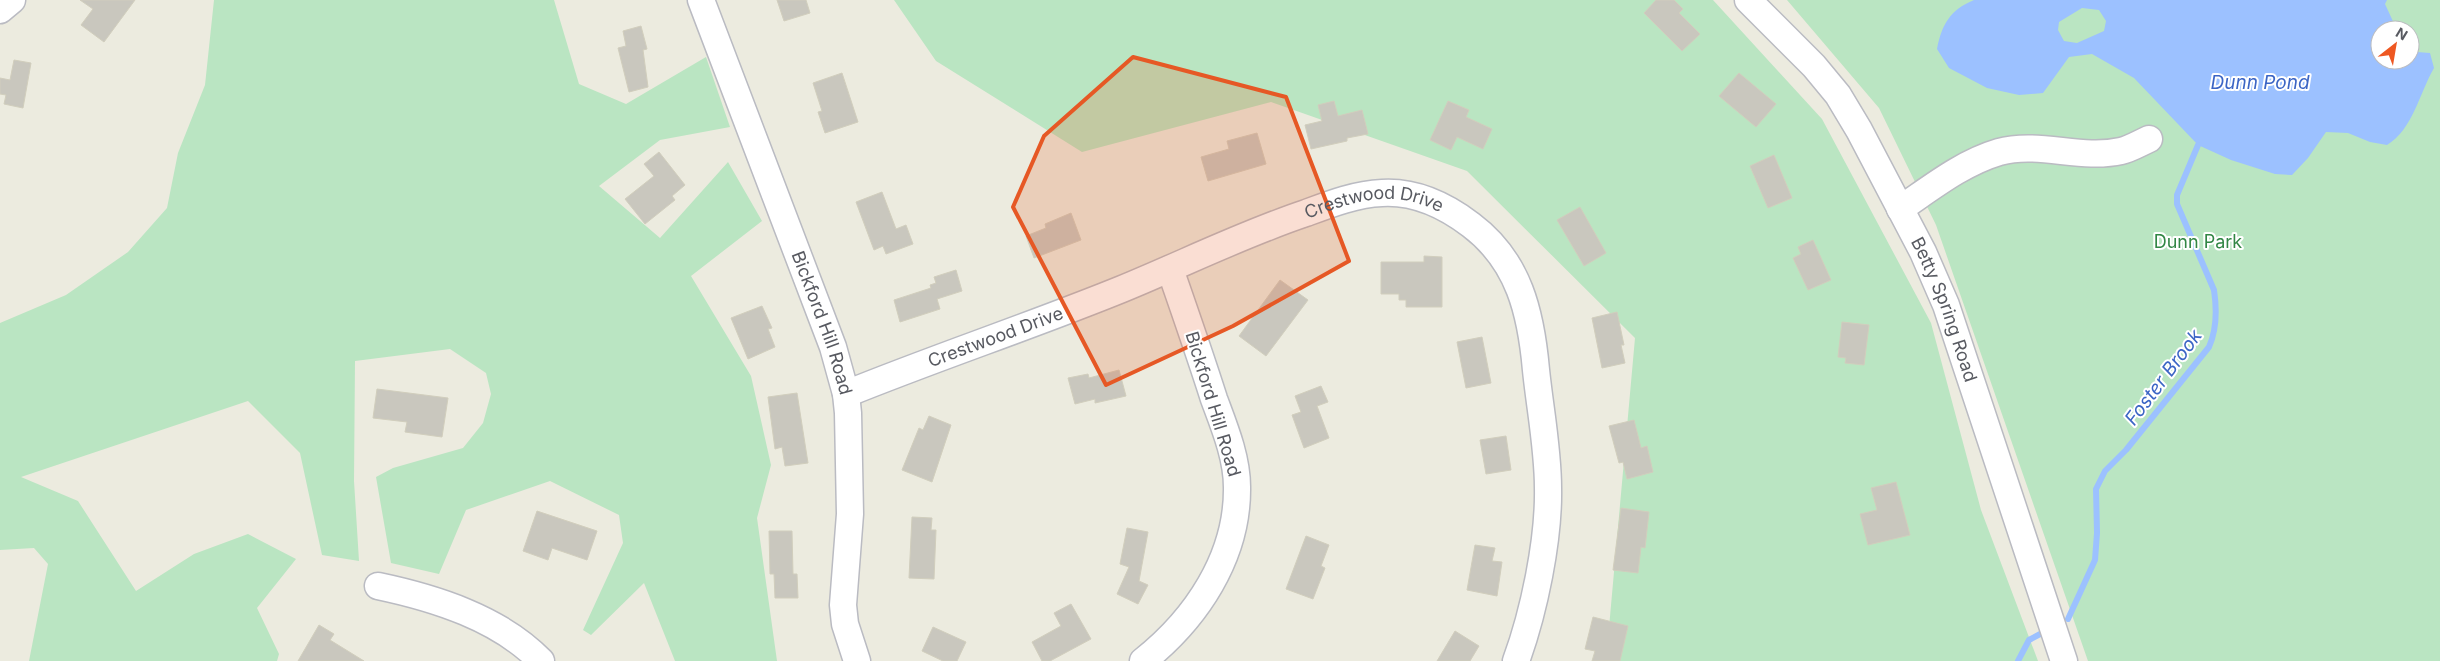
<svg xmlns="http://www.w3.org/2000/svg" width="2440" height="661" viewBox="0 0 2440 661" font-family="Inter,sans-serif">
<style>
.green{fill:#bae5c2;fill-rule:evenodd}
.water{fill:#9cc1ff;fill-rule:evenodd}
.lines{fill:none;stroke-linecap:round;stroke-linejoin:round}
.stream{stroke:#9cc1ff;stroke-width:6}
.building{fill:#c9c7be;stroke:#d1cebd}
.minor-casing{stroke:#babbc2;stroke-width:29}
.minor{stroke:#fff;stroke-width:26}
.marked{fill:#e65825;fill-opacity:0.2;stroke:#e65825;stroke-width:4;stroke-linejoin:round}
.labels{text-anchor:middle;stroke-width:4;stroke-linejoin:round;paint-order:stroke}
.street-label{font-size:18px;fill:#585a61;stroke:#fff}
.park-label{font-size:18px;fill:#328645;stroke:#fff}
.water-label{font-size:19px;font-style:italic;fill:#3b65c5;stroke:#fff}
</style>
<rect width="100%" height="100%" fill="#ecebdf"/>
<path class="green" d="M214 0H554L579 84 626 104 706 57 730 127 660 140 599 186 660 238 728 162 762 221 691 276 751 376 771 465 757 518 777 661H675L644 583 591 635 583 630 623 543 619 515 550 481 466 510 439 574 391 563 376 477 393 468 463 448 483 423 491 394 486 373 450 349 355 361 354 481 359 561 322 555 300 453 248 401 21 477 78 501 136 591 194 554 248 534 296 559 257 608 279 654 277 661H29L48 564 34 548 0 550V323L66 295 128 252 167 208 178 153 205 85Z
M894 0H1713L1822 119 1931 323 1981 510 2038 661H1606L1635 338 1467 171 1271 102 1082 152 936 61Z
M1787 0H2440V661H2088L1936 225 1879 108ZM2380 30H2410V60H2380Z"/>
<path class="water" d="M1974 0H2387L2385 4 2397 30H2380V60H2410V47L2417 52 2430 53 2434 68C2419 94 2413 129 2387 145L2370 142 2348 133 2326 132 2308 158 2292 175 2275 174 2231 160 2198 145 2134 78 2092 54 2069 57 2043 93 2019 95 1987 88 1949 68 1937 49C1942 24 1950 10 1974 0ZM2082 8 2099 10 2106 21 2104 31 2077 43 2064 41 2058 30 2059 22Z"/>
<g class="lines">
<path class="stream" d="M2068 619 2095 560 2097 533 2096 489 2105 471 2126 450 2209 347C2217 329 2217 310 2214 290L2177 204V195L2198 145
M2018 661 2029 640 2042 633"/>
</g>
<path class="building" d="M80 0H135L104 42 81 25 93 9Z
M777 0H806L810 13 784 21Z
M1656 0H1674L1683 9 1679 13 1700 34 1682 51 1644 13Z
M641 26 647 49 643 50 648 87 629 92 618 48 626 46 623 31Z
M14 60 31 63 23 108 4 104 6 95 0 94V78L10 80Z
M842 73 858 122 825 133 818 112 822 111 813 83Z
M1739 73 1776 104 1756 127 1719 96Z
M1334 101 1338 116 1362 110 1368 134 1347 138V141L1311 149 1305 125 1322 121 1318 105Z
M1448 101 1469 110 1466 117 1492 129 1483 149 1457 137 1451 150 1430 140Z
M1257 133 1266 164 1208 181 1201 157 1229 149 1227 141Z
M659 152 685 185 672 196 675 200 645 224 625 199 654 176 644 164Z
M1774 155 1792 198 1768 208 1750 166Z
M882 192 896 229 906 225 913 244 886 254 883 246 874 250 856 202Z
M1580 207 1606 253 1584 266 1557 220Z
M1071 213 1081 240 1034 258 1026 236 1046 228 1045 224Z
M1813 240 1831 280 1808 290 1793 258 1801 254 1798 247Z
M1424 256 1442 257V307H1406V300H1399V294H1381V262H1424Z
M956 270 962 291 937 299 940 309 900 322 894 300 931 288 930 285 936 283 934 277Z
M1280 280 1308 300 1266 356 1239 336Z
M762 306 772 328 768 329 775 347 748 359 731 318Z
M1617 312 1624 345H1621L1625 363 1602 368 1592 318Z
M1842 322 1869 325 1864 365 1845 363 1846 358 1838 357Z
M1482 337 1491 383 1466 388 1457 342Z
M1119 370 1126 396 1095 403V399L1075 404 1068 378 1088 374 1089 378Z
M1321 386 1328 402 1317 406 1329 438 1304 448 1292 415 1301 412 1295 396Z
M377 389 448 398 442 437 405 432 407 422 373 418Z
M797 393 808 463 785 466 782 447 775 449 768 397Z
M929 416 951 425 932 482 902 470 919 428 923 430Z
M1634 420 1641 448 1647 446 1653 472 1627 479 1623 462 1619 463 1609 426Z
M1506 436 1511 470 1486 474 1480 440Z
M1896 482 1910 535 1868 545 1860 514 1877 510 1871 488Z
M1621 508 1649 512 1645 548 1641 547 1638 573 1613 570Z
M537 511 597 531 587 560 552 548 548 560 523 551Z
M912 517 932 518 931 530H936L934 579 909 578Z
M1127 528 1148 532 1139 581 1148 585 1138 604 1117 594 1129 567 1120 564Z
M769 531H792L793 574H797L798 598H775L774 574H770Z
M1306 536 1329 545 1321 566 1325 568 1313 599 1286 589Z
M1475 545 1495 548 1492 561 1502 562 1497 596 1467 590Z
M1071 604 1091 639 1050 661H1042L1032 642 1061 626 1054 613Z
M1593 617 1628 626 1620 661H1592L1595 651 1585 649Z
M319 625 334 634 330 640 364 661H298Z
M933 627 966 642 957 661H943L922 651Z
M1455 631 1479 646 1470 661H1437Z"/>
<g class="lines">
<defs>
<g id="minor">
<path id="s1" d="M701 0 833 347 846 394 848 413 850 514 843 605 845 624 857 661"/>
<path id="s2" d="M1748 0 1814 66 1838 95 1859 130 1923 252 1946 305 2064 661"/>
<path d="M0 10 12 0"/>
<path d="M1900 209C1931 188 1962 163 1999 152 2039 141 2080 160 2121 151 2130 149 2140 143 2149 139"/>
<path id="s3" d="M846 394C937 357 1031 326 1122 289 1183 264 1243 234 1306 213 1330 204 1356 194 1382 193 1415 191 1446 206 1471 225 1519 261 1531 313 1536 370 1540 409 1548 449 1548 488 1549 540 1534 612 1516 661"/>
<path d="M378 586C435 598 499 618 541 661"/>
<path d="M1143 661C1196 619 1238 557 1237 487 1237 457 1224 426 1214 399 1200 355 1185 312 1170 269"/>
</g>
</defs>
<use href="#minor" class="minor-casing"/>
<use href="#minor" class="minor"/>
</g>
<path class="marked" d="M1133 57 1286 97 1349 261 1233 326 1106 385 1013 207 1044 136Z"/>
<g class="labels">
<g class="street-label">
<text dy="6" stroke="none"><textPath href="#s3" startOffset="565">Crestwood Drive</textPath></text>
<text dy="6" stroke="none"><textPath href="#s2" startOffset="371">Betty Spring Road</textPath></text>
<text dy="6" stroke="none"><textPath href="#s1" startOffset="345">Bickford Hill Road</textPath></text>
<text dy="6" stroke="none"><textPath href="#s3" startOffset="160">Crestwood Drive</textPath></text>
<text transform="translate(1213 404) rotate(73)" y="6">Bickford Hill Road</text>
</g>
<g class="park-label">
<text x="2198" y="248">Dunn Park</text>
</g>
<g class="water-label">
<text x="2260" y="89">Dunn Pond</text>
<text transform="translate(2163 377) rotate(-53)" y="7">Foster Brook</text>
</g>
</g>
<g transform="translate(2395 45) rotate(31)"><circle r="24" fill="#ffffff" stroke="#bcbdc0"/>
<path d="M0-4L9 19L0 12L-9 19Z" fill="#ee5822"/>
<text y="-8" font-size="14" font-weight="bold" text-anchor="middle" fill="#585a61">N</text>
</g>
</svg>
